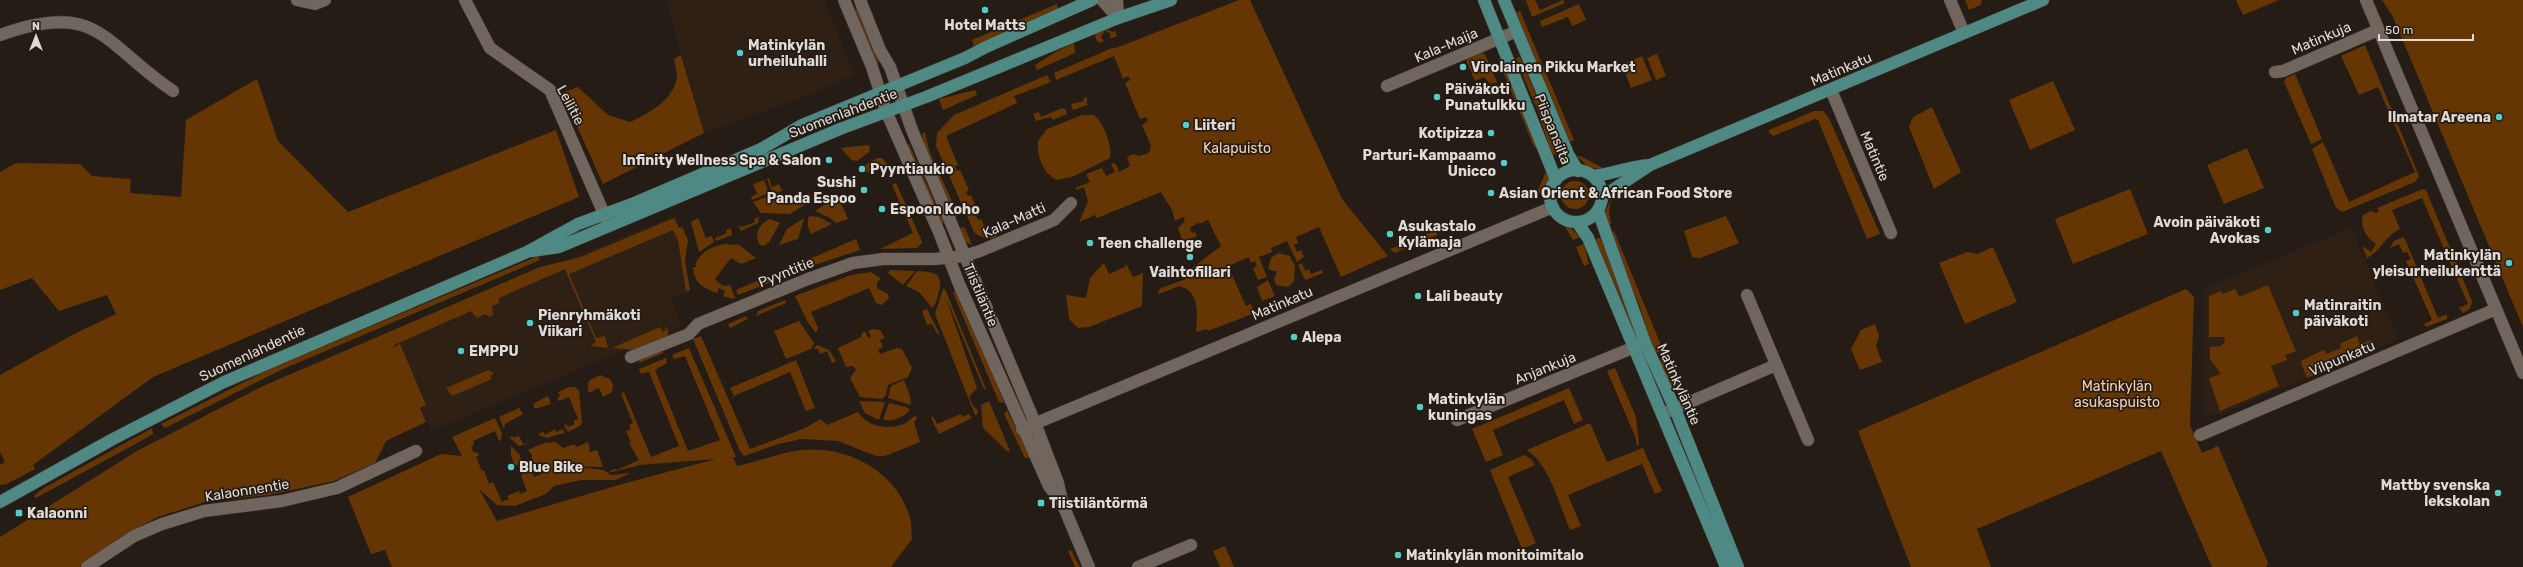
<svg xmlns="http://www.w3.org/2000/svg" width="2523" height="567" viewBox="0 0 2523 567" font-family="Rubik,sans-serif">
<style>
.built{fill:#2e2015}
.green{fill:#653604}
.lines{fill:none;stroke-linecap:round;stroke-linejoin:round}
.minor-casing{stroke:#403a35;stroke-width:13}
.major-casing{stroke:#403a35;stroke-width:13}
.minor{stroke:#71665e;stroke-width:12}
.major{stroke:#4e8983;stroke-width:12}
.poi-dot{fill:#54cdc8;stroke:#251c16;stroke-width:1.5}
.labels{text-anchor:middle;stroke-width:3.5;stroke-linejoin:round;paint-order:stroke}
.poi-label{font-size:14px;font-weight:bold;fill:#e0dad5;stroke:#251c16;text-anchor:start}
.street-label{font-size:14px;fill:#e0dad5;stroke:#251c16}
.park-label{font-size:14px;fill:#f6cfb2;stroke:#251c16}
</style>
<rect width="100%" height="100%" fill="#251c16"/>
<path class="built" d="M666 0H824L854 74 812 94 704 133Z
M677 215 687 292 670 298 682 326 431 431 387 333Z
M2351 228 2398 339 2221 414 2204 415V288Z"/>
<path class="green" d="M1239 0H1250L1342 199 1388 256 1341 277 1319 227 1296 237 1298 243 1294 245 1297 252 1301 250 1304 257 1297 262 1287 241 1271 248 1272 252 1259 257 1267 277 1258 280 1253 268 1257 266 1255 261 1251 263 1249 257 1228 266 1246 306 1251 304 1255 313 1208 331 1207 329 1196 332C1197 316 1201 291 1179 286L1159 294 1158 291 1161 288 1186 279 1184 274 1221 246 1208 220 1199 224V222L1190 228 1192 233 1195 232 1197 236 1183 242 1178 228 1185 221 1183 217 1175 221 1172 210 1161 192 1097 218 1095 215 1079 222 1088 202 1084 187 1077 190 1075 188 1090 182 1086 174 1102 168 1106 176 1115 172 1111 164 1113 163 1116 164 1119 172 1130 166 1127 157 1133 154 1139 156 1149 153 1151 146 1142 125 1148 121 1146 117 1140 119 1125 83 1130 80 1128 76 1123 79 1114 56 1056 80 1054 73 1112 48H1116Z
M1526 0H1535L1540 10 1563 0 1565 3 1532 17Z
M1965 0H1982L1981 5 1969 10Z
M2236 0H2279L2243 15Z
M2382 0H2523V327L2393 17Z
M1057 4 1058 9 974 46 972 40Z
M1579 4 1586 20 1572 26 1568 17 1542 27 1540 21Z
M855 9H857L880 62 875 63Z
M1520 11 1574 140 1570 142 1515 13Z
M1107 29 1112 32 1115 31 1117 36 1109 39 1111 34 1105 30 1101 37 1104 41 1100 43 1096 40 1095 34Z
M1074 43 1075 53 1037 70 1035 65 1054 53Z
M2365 45 2419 176 2415 182 2342 212 2336 208 2312 149 2323 142 2349 202 2415 172 2378 87 2359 95 2341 56Z
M1481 53 1485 54 1497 82 1490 84 1484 77 1475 81 1466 60Z
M1657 54 1666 76 1656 80 1647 58Z
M681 55 704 133 603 184 562 93 578 87 608 115 630 122C648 114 674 100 677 77 677 72 675 64 674 59Z
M1642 56 1652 80 1631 88 1622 64Z
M1518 57H1520L1560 152 1552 156 1539 114 1516 59Z
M1498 59 1503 60 1541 149 1534 147Z
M2295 74 2322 139 2311 144 2284 82 2286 78Z
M1047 75 1051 82 1014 96 1017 103 946 136 958 165 955 166 957 171 960 170 969 190 966 192 968 196 971 195 979 215 976 216 978 220 981 219 989 237 999 234C993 242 981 238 974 232L936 146 937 133 954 115Z
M257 79 278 141 348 212 556 130 579 197 153 377 33 465 35 469 7 484 0 485V465L5 462 0 452V375L76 333 116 314 107 295 59 311 32 278 0 290V172L16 163 80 164 92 176 131 179 130 193 181 197 186 120Z
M2053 81 2075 130 2030 150 2009 100Z
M975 90 977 95 943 110 939 99Z
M1087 97V105L1073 110 1071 104 1084 101 1083 99Z
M1932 107 1961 172 1934 189 1909 127 1913 117Z
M1062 108 1066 110 1067 114 1053 120 1051 117 1036 121 1033 114 1039 112 1041 117Z
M1814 111H1823L1829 118 1880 234 1867 239 1818 120 1815 119 1773 136 1769 133V130Z
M1082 115H1094C1104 123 1112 145 1110 158L1072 177 1056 180C1042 171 1037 157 1038 141L1047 129Z
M922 133H925L930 153 957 212 956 220 924 144Z
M909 144 944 223 941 224 906 145Z
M868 145 870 147 869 152 857 161 851 160 841 148Z
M2247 148 2264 188 2224 204 2207 165Z
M1577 156H1580L1605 169 1589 168Z
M877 158H882L888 165 869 172H864V166Z
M1547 169 1549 179 1540 194 1538 190Z
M769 178 772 187 779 184 782 191 773 194 767 179Z
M764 180 769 193 752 200 751 197 757 194 753 184Z
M1561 195a14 14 0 1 1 28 0a14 14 0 1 1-28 0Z
M896 183 921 239 922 243 917 248 880 249 913 233 892 185Z
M2130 189 2148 234 2073 264 2055 219Z
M2423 189 2426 190 2472 301 2470 309 2463 313 2459 308 2468 304 2422 198 2392 210 2400 229C2385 236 2382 250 2367 258L2362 246 2371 252 2376 244C2366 237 2360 228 2363 215L2371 211 2376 213 2379 211 2377 208Z
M810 193 811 201 790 214 761 213 753 202 769 196 771 200 784 195 787 203 794 200 796 203 806 199 805 195Z
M838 196 848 219 836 223 830 218 815 211Z
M1612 198 1609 210 1611 224 1606 226 1605 212Z
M811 216 819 217 832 224 811 234 808 227V217Z
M1726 216 1739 243 1700 258 1692 257 1684 231Z
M759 217 758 223 741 231 738 225 742 227 755 222 754 219Z
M674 218 679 228 682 227 688 240 685 261 690 291H686L678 240 673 230 569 274 596 338 605 336 608 348 590 346 596 342 565 269 499 298V303L492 306 493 315 489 317 485 314 477 318 471 311 394 345V347L400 344 426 405 420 408 426 422 386 441 375 463 334 481 268 495 205 502 158 517 120 537 79 567H0V537L137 451 263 386 540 267 581 257Z
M698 218 706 238 712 236 714 242 699 252 691 222Z
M804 218 798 239 779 245 787 229Z
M770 219 780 223 769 242 764 246 760 245C753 234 760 223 770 219Z
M1564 225 1572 229 1580 237 1573 240Z
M963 227 965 228 972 245 964 241 957 229Z
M731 228 732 235 716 241 715 238 727 233 726 230Z
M1436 230 1437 235 1395 253 1390 249Z
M1614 231 1663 350 1654 354 1640 307 1609 234Z
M1602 237 1633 325 1632 327 1593 240Z
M2404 237 2438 318 2447 314V319L2426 327 2424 324 2432 320 2406 261 2411 259 2407 252 2403 253 2399 244 2390 248 2394 241Z
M856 239 860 250 787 274 784 273V270Z
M724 244 739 245 756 258 741 264 731 258 715 279 723 286 730 285 735 298 733 299 723 296 725 291 719 288 717 293C703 288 694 283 693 267H697L695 264C703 250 710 248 724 244Z
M1584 244 1589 264 1584 266 1576 247Z
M1993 247 2017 302 1965 324 1939 263 1967 252 1977 254Z
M1278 253 1290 256 1295 266 1294 281 1288 287 1276 285 1274 279 1277 272 1268 269 1271 258Z
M538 256 540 260 283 369 165 428 161 424 272 368Z
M1104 263 1109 274 1125 267 1126 264 1133 277 1143 273 1142 306 1089 327 1078 328 1069 319 1066 295 1086 298 1090 278Z
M1302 263 1305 271 1309 269 1311 274 1322 270 1323 273 1305 280 1298 265Z
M890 270H892L915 271 903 285 888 273Z
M917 271C932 272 944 272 939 291 937 298 937 303 932 308L919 292 906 286Z
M871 272 881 279 877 282V288L888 294 889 298 882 305 876 303 869 288 811 312 818 328 816 333 807 321 795 296 851 275Z
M769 276 770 279 774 278V281L738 295 736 290Z
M1268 280 1275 296 1262 301 1257 287Z
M2268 285 2296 351 2285 355 2287 360 2271 366 2279 386 2220 411 2209 378 2221 374 2210 359V347L2221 346 2225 342 2224 337H2209V296L2221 291 2222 294 2235 289 2239 297Z
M956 288 1004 402 1002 403 999 402 953 293Z
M943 289H945L986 389H984L945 295 977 388 969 397 973 406 978 410 977 415H975L935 314Z
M2186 289 2194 297 2190 425 2202 453 2218 446 2268 563 2266 567H2212L2161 451 1977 529 1991 567H1911L1858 431Z
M785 300 786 303 756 316 758 311Z
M927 309 939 333 938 335 932 324 927 325 922 311Z
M746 316 748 319 730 328 728 324Z
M799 321 814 343 811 349 786 359 774 331Z
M1875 324 1879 336 1876 346 1882 362 1860 370 1851 349 1861 330Z
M664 325 668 330V337L636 350 612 348 660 327 663 332 666 330Z
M873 329 880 330 885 338 880 340 883 347 878 350 880 354 897 348 902 349 912 368 908 377 888 385 886 395 882 399 860 397 850 378 856 370 853 366 846 367 838 348 861 337 862 333 865 331 868 338 871 337 868 331Z
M701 336 750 449 803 429 821 419 827 425 858 412C867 427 890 431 906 423 910 420 912 417 916 416L917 418 914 422 920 442 885 456H876L838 441 802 439 778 444 744 456 740 451 693 339Z
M2357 336 2360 344 2371 340 2375 349 2307 378 2301 363 2302 360 2324 350 2326 354 2341 348 2340 344Z
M817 345 829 350 836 361 832 363 827 351 820 354 818 349H814Z
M689 348 736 457H733L737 466C758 462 780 452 802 450 847 445 898 472 910 518 912 524 911 532 912 539L891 567H392L385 550 371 554 348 497 441 454 462 456 452 437 495 418 502 433 501 440 499 441 495 431 473 441 474 445 471 447 474 453 477 452 479 456 476 457 482 471 484 470 489 484 493 482 502 502 509 499 507 496 519 491 520 494 527 491 521 476 523 474 520 467 531 465 534 477 544 473 541 467 532 461V455L528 450 544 443 556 442 563 448 574 444 577 447 588 442 590 452 597 450 603 467 567 466 604 470 611 475 630 473 616 480H581L554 486 546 494 515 506 497 505 479 489 497 521 622 484 716 459 640 465 612 472 609 471 616 469 617 470 639 460 629 443 631 442 626 431 631 429 629 425 633 423 621 394 624 392 651 457 679 446 649 372 641 374 639 369 666 358 667 363 655 370 688 451 720 440 685 356 674 359 672 355Z
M661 350 663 353 639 363 640 359Z
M1668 358 1683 393 1682 394 1671 389 1657 361Z
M796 360 815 408 806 411 790 372 734 396 730 388Z
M1615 368 1636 417 1639 445 1637 446 1635 436 1607 371Z
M489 370 494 374 490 376 492 379 452 396 446 388Z
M600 375 610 379 613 385 612 392 603 397 599 388 588 393V383L590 380Z
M904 380 910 396 911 405 888 398 891 386Z
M569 387H575L579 391 582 422 580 426 568 432 564 425 566 424 568 427 575 424 573 421 578 419 569 397 559 401 557 398 560 396 558 392Z
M1569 388 1583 420 1574 424 1564 400 1493 430 1503 455 1486 462 1472 429Z
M548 396 551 404 535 409 533 404 531 405Z
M859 401 885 402 879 420 865 413Z
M989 401 1010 451H1007L983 428 981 405Z
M889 403 906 407 910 410C903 417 892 423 883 419Z
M519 408 523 414 505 424 504 429 499 417Z
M1007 410 1030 458H1025L1004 414Z
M961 414 962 417 969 414 972 418 939 434 931 418 933 416 937 424Z
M1590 423 1607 462 1643 448 1662 491 1655 494 1642 464 1568 495 1581 526 1570 530C1559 504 1550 466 1527 450Z
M152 428 153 434 141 441 36 498 34 496 42 489Z
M555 429 556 432 563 429 564 433 547 438 538 435 543 431 545 435Z
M512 436 514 438 519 436 523 444 530 443 519 446 510 438Z
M511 446 519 454 522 462 515 466 511 455Z
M1524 455 1531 459 1535 465 1508 477 1536 543 1522 549 1490 470Z
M1225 546 1234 567H1220L1213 551Z
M1071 550 1080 567H1075L1068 551Z"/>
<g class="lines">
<defs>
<path id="minor" d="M297 0 315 4 325 0
M465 0 490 48 550 90 608 223
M844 0 872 67 886 111 939 232 959 284 1049 486 1061 502
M860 0 880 50 890 67 912 130 1035 423 1058 483 1063 505 1089 567
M1102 0 1118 18
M1117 0 1118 18
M1950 0 1964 33
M2366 0 2523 373
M0 35C99 0 101 42 173 91
M2275 72 2283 71 2378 30
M1387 86 1517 31
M1831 90 1891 233
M1747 295 1808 440
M631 357 689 334 698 324 808 279 853 263 883 259H935L964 256 980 251 1054 220 1071 203
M1662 414 1776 365
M1457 420 1642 344
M1022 429 1553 207
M2200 435 2496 309
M87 567 134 536 162 524 204 511 282 501 337 488 416 451
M1138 567 1191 545"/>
<path id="major" d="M1484 0 1556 180
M1504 0 1568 154 1578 171
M1550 196a26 26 0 1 1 52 0a26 26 0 1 1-52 0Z
M1593 176C1613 174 1630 166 1650 165
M1602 197 1650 165 2043 0
M1598 211 1645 343 1675 409 1738 567
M1577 222 1588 238 1726 567
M532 251 559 247 840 129 926 97 1118 18 1171 0
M0 502 113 439 224 382 527 252 578 224 632 204 761 149 802 125 965 58 986 47 1092 0"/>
</defs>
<use href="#minor" class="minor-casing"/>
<use href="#major" class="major-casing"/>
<use href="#minor" class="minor"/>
<use href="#major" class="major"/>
</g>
<g class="poi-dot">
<circle cx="985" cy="10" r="4"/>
<circle cx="740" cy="53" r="4"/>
<circle cx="1463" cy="67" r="4"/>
<circle cx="1437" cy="97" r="4"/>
<circle cx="2499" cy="117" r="4"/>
<circle cx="1186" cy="125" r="4"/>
<circle cx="1491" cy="133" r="4"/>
<circle cx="829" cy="160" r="4"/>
<circle cx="1504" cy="163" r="4"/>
<circle cx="862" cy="169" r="4"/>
<circle cx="864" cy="190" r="4"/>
<circle cx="1491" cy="193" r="4"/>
<circle cx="882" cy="209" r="4"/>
<circle cx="2268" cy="230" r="4"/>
<circle cx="1390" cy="234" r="4"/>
<circle cx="1090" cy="243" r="4"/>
<circle cx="1190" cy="257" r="4"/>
<circle cx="2509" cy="263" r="4"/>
<circle cx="1418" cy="296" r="4"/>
<circle cx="2296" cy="313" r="4"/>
<circle cx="530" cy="323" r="4"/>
<circle cx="1294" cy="337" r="4"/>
<circle cx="461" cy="351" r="4"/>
<circle cx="1420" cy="407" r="4"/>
<circle cx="511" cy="467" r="4"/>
<circle cx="2498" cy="493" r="4"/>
<rect x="1037" y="499" width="8" height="8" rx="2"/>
<rect x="15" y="509" width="8" height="8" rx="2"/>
<circle cx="1398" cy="555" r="4"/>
</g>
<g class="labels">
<g class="poi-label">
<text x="985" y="30" text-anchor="middle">Hotel Matts</text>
<text x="748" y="50">Matinkylän<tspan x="748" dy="16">urheiluhalli</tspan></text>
<text x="1471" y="72">Virolainen Pikku Market</text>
<text x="1445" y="94">Päiväkoti<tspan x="1445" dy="16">Punatulkku</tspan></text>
<text x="2491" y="122" text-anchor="end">Ilmatar Areena</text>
<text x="1194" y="130">Liiteri</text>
<text x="1483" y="138" text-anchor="end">Kotipizza</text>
<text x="1496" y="160" text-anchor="end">Parturi-Kampaamo<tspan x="1496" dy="16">Unicco</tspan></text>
<text x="821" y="165" text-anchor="end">Infinity Wellness Spa &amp; Salon</text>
<text x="870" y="174">Pyyntiaukio</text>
<text x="856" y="187" text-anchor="end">Sushi<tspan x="856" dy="16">Panda Espoo</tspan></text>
<text x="1499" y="198">Asian Orient &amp; African Food Store</text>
<text x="890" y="214">Espoon Koho</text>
<text x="2260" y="227" text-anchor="end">Avoin päiväkoti<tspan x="2260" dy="16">Avokas</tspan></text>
<text x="1398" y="231">Asukastalo<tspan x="1398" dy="16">Kylämaja</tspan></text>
<text x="1098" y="248">Teen challenge</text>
<text x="2501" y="260" text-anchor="end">Matinkylän<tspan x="2501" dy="16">yleisurheilukenttä</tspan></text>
<text x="1190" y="277" text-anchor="middle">Vaihtofillari</text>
<text x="1426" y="301">Lali beauty</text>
<text x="2304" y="310">Matinraitin<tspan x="2304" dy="16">päiväkoti</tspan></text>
<text x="538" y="320">Pienryhmäkoti<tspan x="538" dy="16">Viikari</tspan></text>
<text x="1302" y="342">Alepa</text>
<text x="469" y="356">EMPPU</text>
<text x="1428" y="404">Matinkylän<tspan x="1428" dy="16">kuningas</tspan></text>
<text x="519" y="472">Blue Bike</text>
<text x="2490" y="490" text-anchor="end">Mattby svenska<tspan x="2490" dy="16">lekskolan</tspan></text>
<text x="1049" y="508">Tiistiläntörmä</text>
<text x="27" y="518">Kalaonni</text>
<text x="1406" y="560">Matinkylän monitoimitalo</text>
</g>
<g class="street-label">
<text transform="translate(2321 38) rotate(-23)" y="5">Matinkuja</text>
<text transform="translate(1446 45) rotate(-23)" y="5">Kala-Maija</text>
<text transform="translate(1841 69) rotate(-23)" y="5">Matinkatu</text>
<text transform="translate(571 105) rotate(62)" y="5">Leilitie</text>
<text transform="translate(843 113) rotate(-21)" y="5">Suomenlahdentie</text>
<text transform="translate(1553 129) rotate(68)" y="5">Piispansilta</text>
<text transform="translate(1875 156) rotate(67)" y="5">Matintie</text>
<text transform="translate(1014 220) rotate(-24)" y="5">Kala-Matti</text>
<text transform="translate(786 272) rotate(-22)" y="5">Pyyntitie</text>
<text transform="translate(981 295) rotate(67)" y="5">Tiistiläntie</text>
<text transform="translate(1282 303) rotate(-23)" y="5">Matinkatu</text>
<text transform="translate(252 353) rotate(-25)" y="5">Suomenlahdentie</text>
<text transform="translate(2342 358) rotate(-23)" y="5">Vilpunkatu</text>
<text transform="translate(1545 368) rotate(-22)" y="5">Anjankuja</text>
<text transform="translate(1679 384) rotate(66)" y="5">Matinkyläntie</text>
<text transform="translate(247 490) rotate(-9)" y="5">Kalaonnentie</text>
</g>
<g class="park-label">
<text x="1237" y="153">Kalapuisto</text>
<text x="2117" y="391">Matinkylän<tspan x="2117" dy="16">asukaspuisto</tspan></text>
</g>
</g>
<g transform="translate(36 36)" stroke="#251c16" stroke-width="3" paint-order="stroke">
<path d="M0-3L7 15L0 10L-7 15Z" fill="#e0dad5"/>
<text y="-6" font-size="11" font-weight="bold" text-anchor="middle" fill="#e0dad5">N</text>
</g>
<path d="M2379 34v6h94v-6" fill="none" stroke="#e0dad5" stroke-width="2"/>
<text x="2385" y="34" font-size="12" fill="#e0dad5" stroke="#251c16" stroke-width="3" paint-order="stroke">50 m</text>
</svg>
